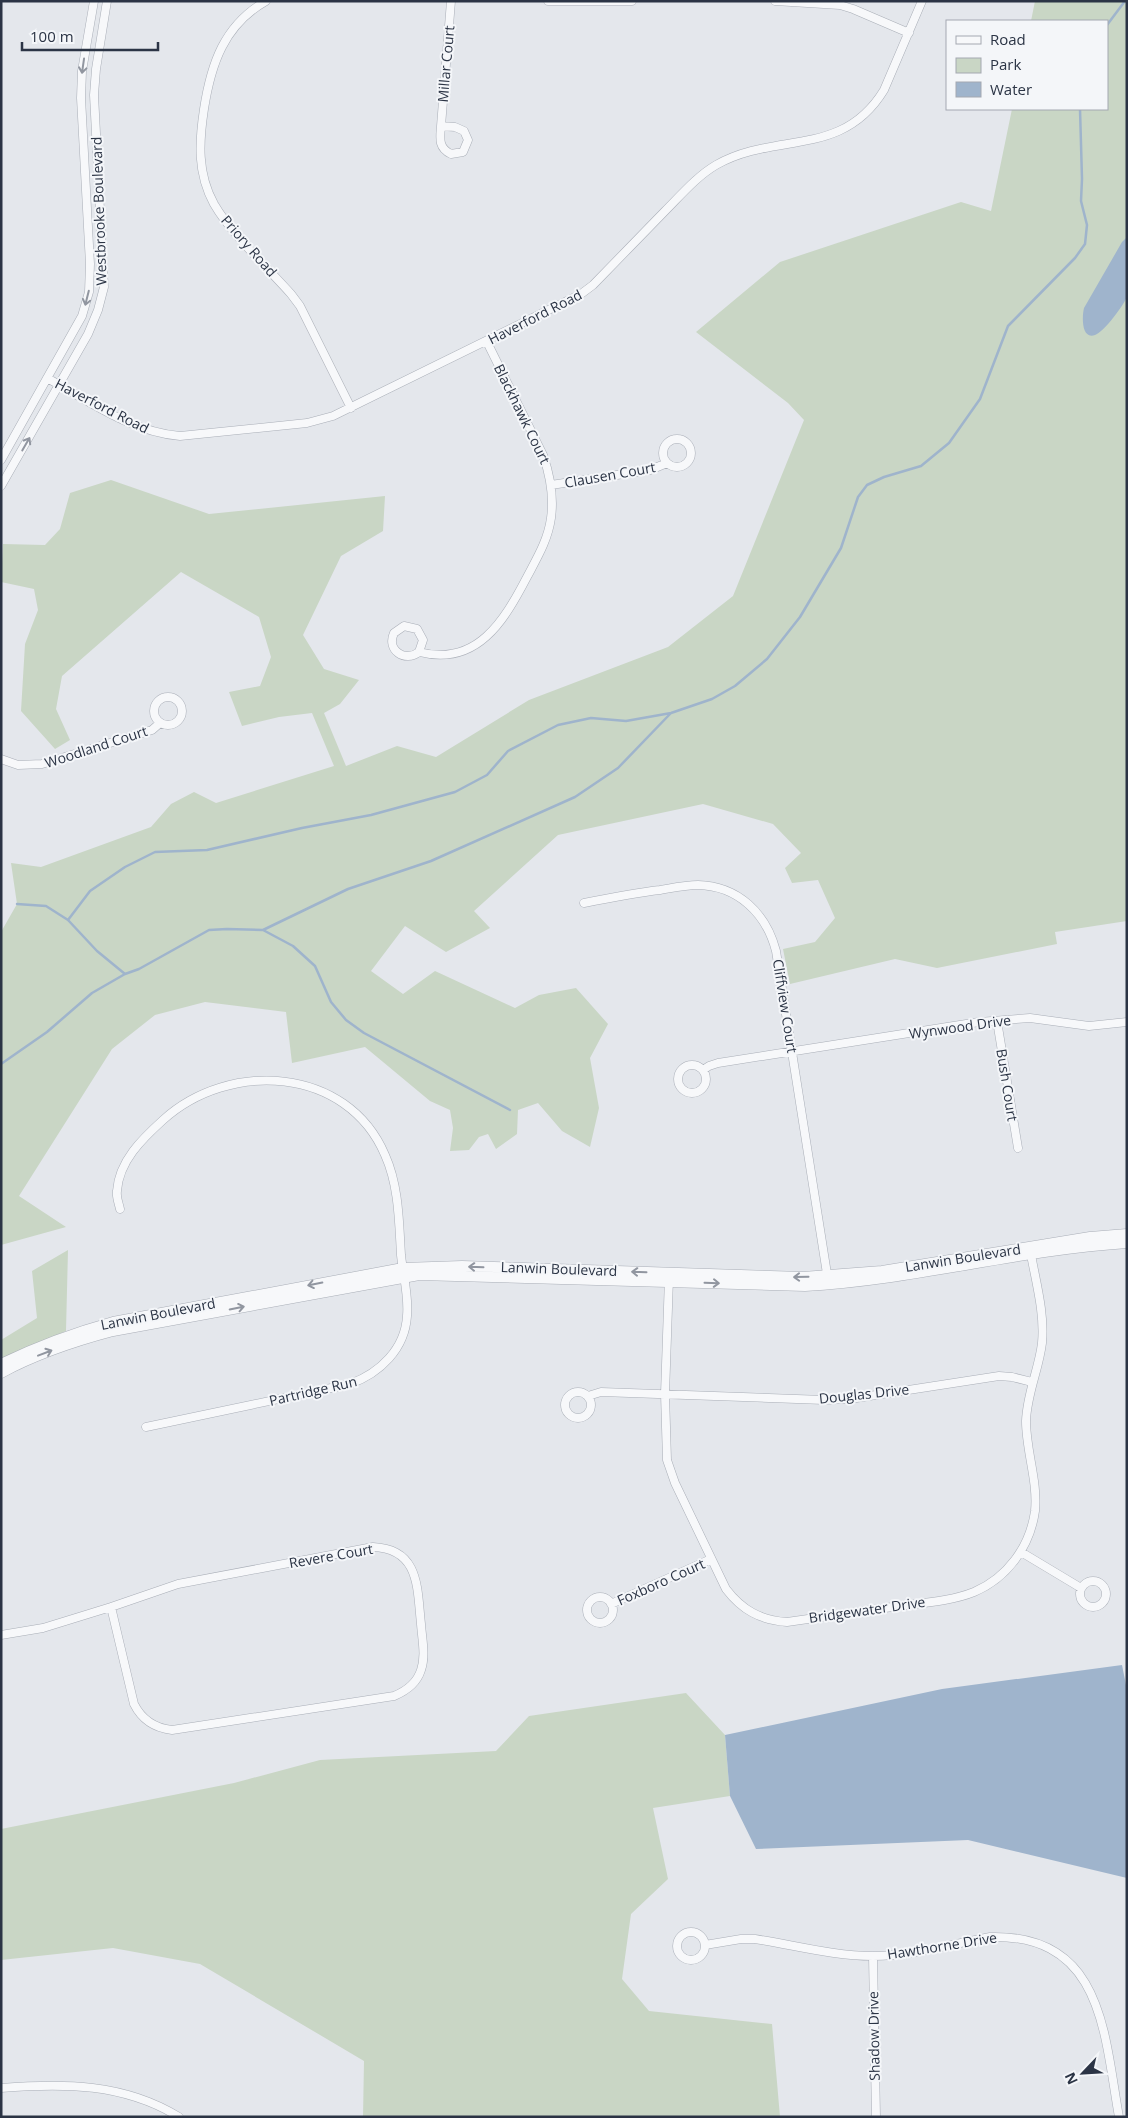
<svg xmlns="http://www.w3.org/2000/svg" width="1128" height="2118" viewBox="0 0 1128 2118" font-family="'Open Sans',sans-serif">
<style>
.green{fill:#c9d6c5}
.water{fill:#9fb4cc}
.lines{fill:none;stroke-linecap:round;stroke-linejoin:round}
.stream{stroke:#9fb4cc;stroke-width:2.5}
.minor-casing{stroke:#a9aeb7;stroke-width:9}
.tertiary-casing{stroke:#a9aeb7;stroke-width:11}
.minor{stroke:#f7f8fa;stroke-width:8}
.tertiary{stroke:#f7f8fa;stroke-width:10}
.oneway{stroke:#9196a0}
.labels{text-anchor:middle;stroke-width:4;stroke-linejoin:round;paint-order:stroke}
.street-label{font-size:14px;fill:#2b3445;stroke:#f4f6f9}
</style>
<rect width="100%" height="100%" fill="#e4e7ec"/>
<path class="green" d="M1035 1H1127V921L1055 932 1057 944 937 968 895 959 790 984 783 949 815 942 835 918 818 880 792 883 785 868 801 853 773 824 703 804 558 835 474 911 490 928 446 952 405 926 371 971 403 994 435 971 515 1008 539 995 576 988 608 1024 590 1058 599 1108 590 1147 562 1131 538 1103 518 1110 517 1134 496 1149 488 1134 479 1137 469 1150 450 1151 453 1128 450 1110 430 1101 365 1047 292 1063 286 1012 205 1002 155 1015 112 1049 19 1196 66 1227 1 1245V932L17 904 11 863 41 867 151 827 171 804 194 792 216 803 334 766 312 713 279 717 242 726 229 692 260 686 271 657 259 617 181 572 62 676 56 709 70 740 55 749 21 711 25 644 38 610 34 589 1 582 3 544 45 545 60 529 70 493 111 480 209 514 385 496 383 531 341 556 303 635 324 669 359 680 340 704 324 713 346 766 397 746 436 757 529 700 668 647 733 596 804 420 788 403 696 332 780 262 961 202 991 211 1012 109H1107V21H1031Z
M68 1250 66 1331 1 1359V1340L37 1318 32 1271Z
M686 1693 725 1735 730 1796 653 1808 668 1879 631 1914 622 1979 649 2011 772 2024 780 2117H363L364 2061 200 1964 113 1948 1 1960V1829L234 1783 320 1760 496 1751 529 1716Z"/>
<path class="water" d="M1127 237C1127 252 1128 284 1127 296 1125 304 1103 333 1095 335 1081 340 1082 316 1084 308L1122 242Z
M1122 1665 1127 1690V1878L968 1840 756 1849 730 1796 725 1735 942 1689Z"/>
<g class="lines">
<path class="stream" d="M1107 25 1125 1
M17 904 46 906 68 920 97 951 125 974
M68 920 90 891 125 867 155 852 207 850 302 828 371 815 455 792 487 775 508 751 558 725 591 718 626 721 671 713 712 699 735 686 767 659 800 617 841 548 858 497 867 485 884 477 921 466 949 443 980 399 1008 326 1075 258 1085 244 1087 225 1081 201 1082 179 1080 109
M263 930 293 946 315 966 331 1002 346 1020 364 1033 510 1110
M1 1064 47 1032 92 993 125 974 139 969 209 930 227 929 263 930 348 889 431 861 575 797 618 768 670 714"/>
<defs>
<path id="minor" d="M266 1C224 25 211 64 204 109 199 142 197 173 214 204 232 235 267 267 291 294L300 306 351 408
M548 1H632
M775 1 840 5 853 9 909 33
M441 126 455 127 464 131 468 140 463 152 451 154C438 148 440 138 441 126L451 1
M47 378C89 401 131 432 180 436L307 423 333 416 581 294 593 285C617 260 641 236 665 211 681 195 696 177 716 165 775 131 842 159 884 90L922 1
M663 453a14 14 0 1 1 28 0a14 14 0 1 1-28 0Z
M1 460 82 316 89 292 90 264 81 98 82 71 94 1
M551 485 650 470 667 463
M1 486 88 334 98 310 104 287 94 95 96 69 107 1
M419 652 423 640 417 629 404 626 394 633C386 650 405 663 419 652 477 667 504 621 527 577 537 558 548 540 551 518 554 496 550 475 543 455L487 342
M154 711a14 14 0 1 1 28 0a14 14 0 1 1-28 0Z
M1 759 18 765 42 764 152 730 160 723
M584 903C609 898 634 893 660 890 672 888 685 885 698 885 738 886 766 913 776 951L828 1280
M997 1021 1018 1148
M678 1079a14 14 0 1 1 28 0a14 14 0 1 1-28 0Z
M703 1070 709 1066 718 1063 979 1022 1030 1018 1089 1026 1127 1022
M120 1209C119 1204 116 1197 117 1191 119 1161 142 1139 163 1120 229 1060 347 1066 385 1155 399 1186 399 1222 401 1255 403 1275 409 1296 407 1316 405 1349 380 1373 350 1384L146 1427
M669 1278 665 1394 667 1460 675 1483 726 1589C742 1610 760 1620 787 1622 822 1617 857 1612 892 1607 919 1603 949 1602 974 1592 1007 1578 1030 1547 1035 1511 1038 1481 1026 1451 1026 1421 1027 1393 1039 1369 1042 1343 1045 1312 1035 1279 1030 1249
M565 1405a13 13 0 1 1 26 0a13 13 0 1 1-26 0Z
M588 1396 601 1392 824 1400 850 1399 999 1376 1012 1377 1032 1382
M373 1547C420 1549 417 1588 421 1624 422 1639 426 1656 421 1670 417 1683 406 1691 394 1696L172 1730C154 1728 142 1720 134 1704L111 1607 178 1584Z
M1021 1552 1081 1588
M1080 1594a13 13 0 1 1 26 0a13 13 0 1 1-26 0Z
M587 1610a13 13 0 1 1 26 0a13 13 0 1 1-26 0Z
M611 1604 711 1559
M1 1635 43 1628 111 1607
M677 1946a14 14 0 1 1 28 0a14 14 0 1 1-28 0Z
M705 1945 741 1939H755C794 1945 834 1956 873 1956 912 1956 952 1944 990 1937 1103 1934 1104 2033 1119 2117
M873 1956 876 2117
M1 2088C63 2083 124 2083 179 2117"/>
<path id="tertiary" d="M1 1364C38 1346 73 1333 113 1322L403 1268 462 1266 803 1277 882 1271 1090 1237 1127 1234
M1 1373C36 1354 75 1341 113 1331L419 1275 805 1286C913 1280 1019 1250 1127 1243"/>
</defs>
<use href="#minor" class="minor-casing"/>
<use href="#tertiary" class="tertiary-casing"/>
<use href="#minor" class="minor"/>
<use href="#tertiary" class="tertiary"/>
</g>
<defs><path id="oneway-shaft" d="M-6 0H5M1.5-3L5.5 0L1.5 3" fill="none" stroke-width="1.6" stroke-linecap="round" stroke-linejoin="round" transform="scale(1.25)"/></defs>
<g class="oneway">
<use href="#oneway-shaft" transform="translate(83 66) rotate(98)"/>
<use href="#oneway-shaft" transform="translate(87 298) rotate(104)"/>
<use href="#oneway-shaft" transform="translate(26 444) rotate(-60)"/>
<use href="#oneway-shaft" transform="translate(476 1267) rotate(-178)"/>
<use href="#oneway-shaft" transform="translate(639 1272) rotate(-178)"/>
<use href="#oneway-shaft" transform="translate(801 1277) rotate(179)"/>
<use href="#oneway-shaft" transform="translate(712 1283) rotate(2)"/>
<use href="#oneway-shaft" transform="translate(315 1284) rotate(169)"/>
<use href="#oneway-shaft" transform="translate(237 1308) rotate(-11)"/>
<use href="#oneway-shaft" transform="translate(45 1353) rotate(-21)"/>
</g>
<g class="labels">
<g class="street-label">
<text transform="translate(446 64) rotate(-85)" y="5">Millar Court</text>
<text transform="translate(99 211) rotate(-92)" y="5">Westbrooke Boulevard</text>
<text transform="translate(249 246) rotate(49)" y="5">Priory Road</text>
<text transform="translate(535 317) rotate(-27)" y="5">Haverford Road</text>
<text transform="translate(102 406) rotate(27)" y="5">Haverford Road</text>
<text transform="translate(522 414) rotate(64)" y="5">Blackhawk Court</text>
<text transform="translate(610 475) rotate(-10)" y="5">Clausen Court</text>
<text transform="translate(96 747) rotate(-18)" y="5">Woodland Court</text>
<text transform="translate(785 1006) rotate(81)" y="5">Cliffview Court</text>
<text transform="translate(960 1027) rotate(-8)" y="5">Wynwood Drive</text>
<text transform="translate(1007 1085) rotate(81)" y="5">Bush Court</text>
<text transform="translate(963 1258) rotate(-9)" y="5">Lanwin Boulevard</text>
<text transform="translate(559 1269) rotate(2)" y="5">Lanwin Boulevard</text>
<text transform="translate(158 1314) rotate(-11)" y="5">Lanwin Boulevard</text>
<text transform="translate(313 1391) rotate(-13)" y="5">Partridge Run</text>
<text transform="translate(864 1394) rotate(-6)" y="5">Douglas Drive</text>
<text transform="translate(331 1556) rotate(-10)" y="5">Revere Court</text>
<text transform="translate(661 1582) rotate(-24)" y="5">Foxboro Court</text>
<text transform="translate(867 1610) rotate(-8)" y="5">Bridgewater Drive</text>
<text transform="translate(942 1946) rotate(-9)" y="5">Hawthorne Drive</text>
<text transform="translate(874 2036) rotate(-91)" y="5">Shadow Drive</text>
</g>
</g>
<rect width="1128" height="2118" fill="none" stroke="#2b3445" stroke-width="5"/>
<rect x="946" y="20" width="162" height="90" fill="#f4f6f9" stroke="#a4a8b1"/>
<rect x="956" y="36" width="25" height="8" fill="#f7f8fa" stroke="#a4a8b1"/>
<text x="990" y="45" font-size="15" fill="#2b3445">Road</text>
<rect x="956" y="58" width="25" height="15" fill="#c9d6c5" stroke="#a4a8b1"/>
<text x="990" y="70" font-size="15" fill="#2b3445">Park</text>
<rect x="956" y="82" width="25" height="15" fill="#9fb4cc" stroke="#a4a8b1"/>
<text x="990" y="95" font-size="15" fill="#2b3445">Water</text>
<g transform="translate(1083 2073) rotate(245)" stroke="#f4f6f9" stroke-width="4" paint-order="stroke">
<path d="M0-4L9 19L0 12L-9 19Z" fill="#2b3445"/>
<text y="-8" font-size="14" font-weight="bold" text-anchor="middle" fill="#2b3445">N</text>
</g>
<path d="M22 42v8h136v-8" fill="none" stroke="#2b3445" stroke-width="2.5"/>
<text x="30" y="42" font-size="15" fill="#2b3445" stroke="#f4f6f9" stroke-width="4" paint-order="stroke">100 m</text>
</svg>
